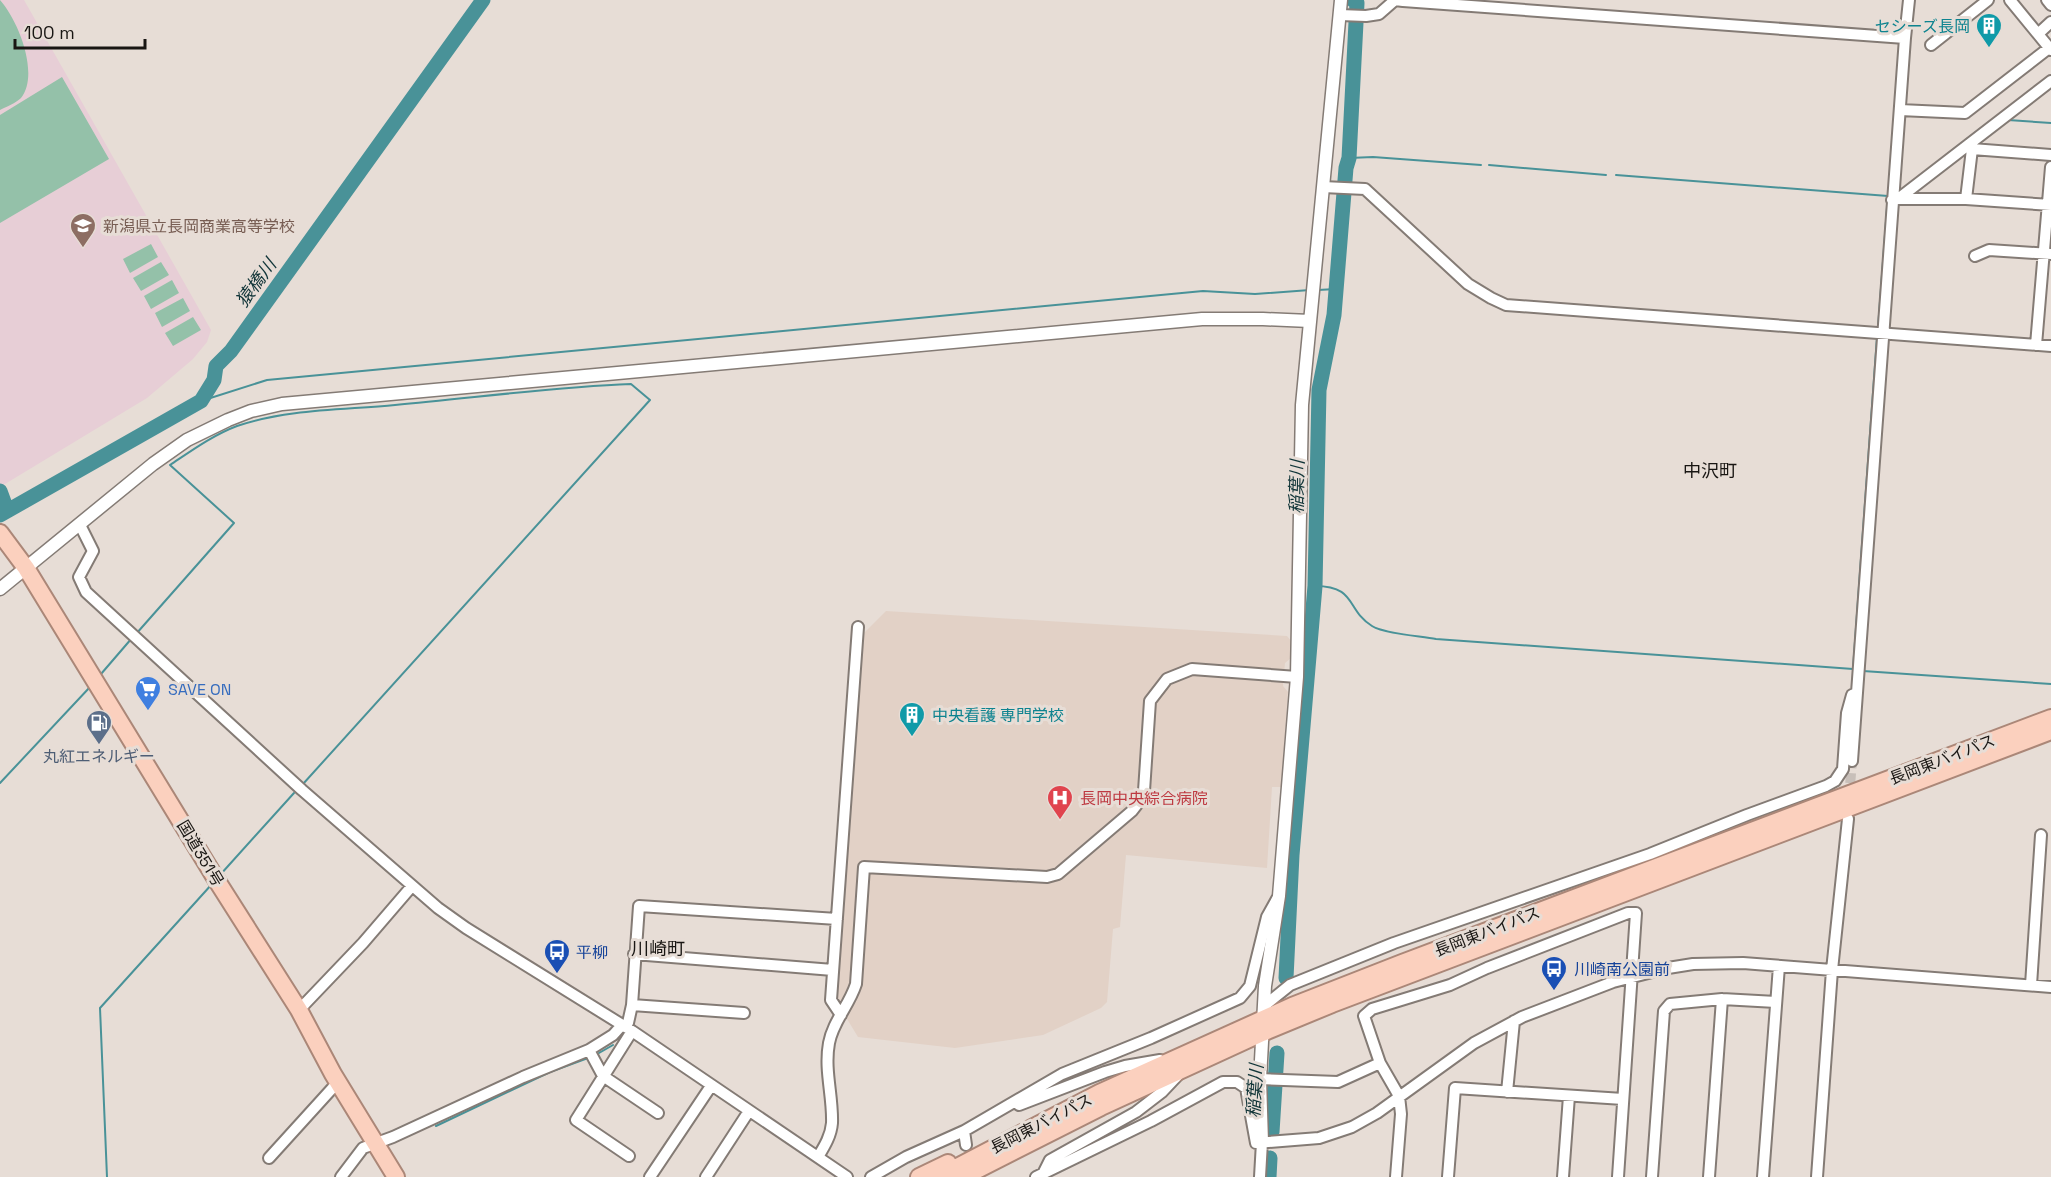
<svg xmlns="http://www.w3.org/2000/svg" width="2051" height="1177" viewBox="0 0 2051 1177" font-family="'Space Grotesk','Noto Sans JP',sans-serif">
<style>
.built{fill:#e2d1c6}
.education{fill:#e7ced6}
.green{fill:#94c1a9}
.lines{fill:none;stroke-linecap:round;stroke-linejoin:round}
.stream{stroke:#499298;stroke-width:2}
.river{stroke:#499298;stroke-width:15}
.minor-tunnel{stroke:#c8bfb9;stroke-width:10;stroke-dasharray:10 5;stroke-linecap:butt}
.minor-casing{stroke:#847b75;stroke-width:14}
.tertiary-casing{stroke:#847b75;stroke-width:15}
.trunk-casing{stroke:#ab8778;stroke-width:20}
.minor{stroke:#fff;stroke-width:10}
.tertiary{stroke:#fff;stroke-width:12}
.trunk{stroke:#fbd0be;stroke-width:16}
.labels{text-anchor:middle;stroke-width:6;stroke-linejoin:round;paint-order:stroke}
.culture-label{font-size:16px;fill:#0d838f;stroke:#e7ddd6;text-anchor:end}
.education-label{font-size:16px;fill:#785e54;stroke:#e7ddd6;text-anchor:start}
.shop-label{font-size:16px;fill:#366cbe;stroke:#e7ddd6;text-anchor:start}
.service-label{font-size:16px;fill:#4e5e75;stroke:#e7ddd6}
.street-label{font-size:16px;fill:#191613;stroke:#e7ddd6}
.health-label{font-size:16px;fill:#be3a42;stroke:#e7ddd6;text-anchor:start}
.transit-label{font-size:16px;fill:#164399;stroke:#e7ddd6;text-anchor:start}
.water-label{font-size:18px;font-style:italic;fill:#113538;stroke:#e7ddd6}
.neighbourhood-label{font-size:18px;fill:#191613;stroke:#e7ddd6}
</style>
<rect width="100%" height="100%" fill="#e7ddd6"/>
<path class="built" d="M886 611 1287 636 1292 642 1291 658 1285 663 1283 686 1288 692 1281 787H1272L1267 868 1126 855 1120 927 1113 929 1107 1002 1101 1008 1043 1035 955 1048 858 1037 835 999 864 633Z"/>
<path class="education" d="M0 0H24L211 330 207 342 193 359 147 398 0 487Z"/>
<path class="green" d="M0 0C18 20 40 74 21 98 16 103 6 107 0 110Z
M62 77 109 159 0 223V115Z
M151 244 158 257 130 273 123 259Z
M161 262 169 275 141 291 133 278Z
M172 280 179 293 151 309 144 296Z
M183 298 190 311 162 327 155 313Z
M193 317 201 330 173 346 165 333Z"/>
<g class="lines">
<path class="stream" d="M1357 3 1361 0
M2008 120 2051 123
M1946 155 1989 122
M1349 158 1373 157 1481 165
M1489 165 1606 175
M1616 175 1888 196
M1318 290 1336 289
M1878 328 1887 208
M201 401 267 380 1203 291 1255 294 1310 290
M1315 586C1357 586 1346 610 1372 626 1385 634 1420 636 1436 639L1853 669 1877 337
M136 634 234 523 170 465C191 451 213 435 237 426 287 409 343 410 395 405 474 398 552 387 631 384L650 400 303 784
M1863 671 2051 684
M101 674 132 638
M0 783 90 687
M220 875 294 793
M599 1053 613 1045
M436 1126 550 1072 588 1058
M107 1177 100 1008 212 884
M348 1177 352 1171"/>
<path class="river" d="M0 491 7 510
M0 515 201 401 214 380 216 366 231 351 483 0
M1286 978 1292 855 1315 586 1319 390 1334 315 1346 168 1349 158 1357 3 1353 0
M1272 1132 1277 1053
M1269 1177 1270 1158"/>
<path class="minor-tunnel" d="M1849 798 1852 761"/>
<defs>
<path id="minor" d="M2010 0 2051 50
M2047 0 2051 5
M1340 15 1366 16 1379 14 1395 0 1403 1 1905 38
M2038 34 2051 22
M1931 45 1988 0
M1900 110 1965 113 2049 48
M1968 145 1972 149 2051 155
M1323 187 1365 189 1468 284 1491 298 1506 305 2051 346
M1898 199H1966L2051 205
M1966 199 1972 149
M1892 200 1898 199 2051 81
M1975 256 1989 250 2051 254
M2036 345 2051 167
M80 525 93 551 79 577 86 592 302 790 438 908 466 928 632 1031 847 1177
M1852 761 1905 38 1909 0
M634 954 833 970
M2031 985 2041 835
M632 1005 744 1013
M1264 1006 1290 985 1394 943 1650 854 1747 815 1826 786 1835 781 1843 769 1847 713 1852 695 1857 693
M299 1010 363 943 412 886
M841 1015 831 1000 858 627
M589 1050 603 1076 658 1113
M1260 1079 1338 1082 1380 1063
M1507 1092 1514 1021
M1019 1105 1105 1072 1125 1066 1160 1060
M964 1131 966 1145
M629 1156 576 1120 632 1031
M818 1157C824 1147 831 1136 832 1123 833 1096 824 1070 829 1043 833 1021 849 1006 856 984L864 867 1047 877 1058 874 1132 811 1139 802 1144 791 1150 701 1167 679 1192 669 1297 677
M269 1158 338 1082
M1043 1174 1050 1160 1136 1112 1162 1092 1179 1074
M341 1177 363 1148 393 1137 523 1077 589 1050 613 1035 622 1025 628 1023 632 1005 639 906 837 919
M650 1177 711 1086
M706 1177 749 1111
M871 1177 906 1157 964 1131 1062 1074 1151 1038 1240 998 1250 986 1267 917 1277 899
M1036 1177 1151 1121 1223 1082H1237L1246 1088 1256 1143 1319 1138 1352 1127 1377 1113 1474 1043 1522 1017 1613 982 1668 968 1693 964 1743 963 2051 987
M1260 1177 1262 1142
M1396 1177 1401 1114 1399 1096 1380 1063 1364 1016 1372 1009 1450 985 1487 968 1628 913H1636L1618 1177
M1448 1177 1455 1088 1623 1099
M1563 1177 1569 1096
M1652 1177 1664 1011 1670 1004 1722 999 1776 1002
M1709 1177 1722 999
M1763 1177 1779 966
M1817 1177 1832 970 1848 819"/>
<path id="tertiary" d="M0 589 153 464 187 440 228 420 251 411 282 404 1202 319H1263L1310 321
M1262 1142 1260 1079 1265 986 1279 896 1297 677 1302 405 1341 0"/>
<path id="trunk" d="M0 533 26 568 219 884 299 1010 333 1074 396 1177
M919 1177 948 1163
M938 1177 1099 1093 1292 1006 1402 963 2051 718
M963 1177 1101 1107 1262 1033 1332 1004 2051 731"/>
</defs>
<use href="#minor" class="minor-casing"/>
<use href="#tertiary" class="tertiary-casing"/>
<use href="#trunk" class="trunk-casing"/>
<use href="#minor" class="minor"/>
<use href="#tertiary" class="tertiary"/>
<use href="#trunk" class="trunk"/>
</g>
<defs>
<symbol id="building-pin" viewBox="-11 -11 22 30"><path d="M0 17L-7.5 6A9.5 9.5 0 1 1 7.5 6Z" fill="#0f9aa8" stroke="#e7ddd6"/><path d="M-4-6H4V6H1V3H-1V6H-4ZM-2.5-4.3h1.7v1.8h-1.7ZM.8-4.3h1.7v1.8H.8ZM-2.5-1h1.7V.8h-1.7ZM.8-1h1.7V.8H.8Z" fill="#fff"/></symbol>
<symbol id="school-pin" viewBox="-11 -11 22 30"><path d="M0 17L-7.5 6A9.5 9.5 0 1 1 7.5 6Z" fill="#8d6e63" stroke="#e7ddd6"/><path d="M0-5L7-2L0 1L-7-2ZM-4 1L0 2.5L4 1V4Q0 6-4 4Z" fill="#fff"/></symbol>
<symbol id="supermarket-pin" viewBox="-11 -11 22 30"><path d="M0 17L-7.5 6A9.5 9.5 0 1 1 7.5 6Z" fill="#3f7fe0" stroke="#e7ddd6"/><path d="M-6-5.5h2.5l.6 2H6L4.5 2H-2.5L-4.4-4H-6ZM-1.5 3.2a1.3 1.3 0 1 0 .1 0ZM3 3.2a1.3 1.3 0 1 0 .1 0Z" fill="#fff"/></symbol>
<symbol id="fuel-pin" viewBox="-11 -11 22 30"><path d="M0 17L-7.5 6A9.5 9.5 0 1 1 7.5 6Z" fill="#5c6f8a" stroke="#e7ddd6"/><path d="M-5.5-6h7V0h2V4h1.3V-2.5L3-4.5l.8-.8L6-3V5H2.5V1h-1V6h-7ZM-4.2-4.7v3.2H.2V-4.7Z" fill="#fff"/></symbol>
<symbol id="hospital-pin" viewBox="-11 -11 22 30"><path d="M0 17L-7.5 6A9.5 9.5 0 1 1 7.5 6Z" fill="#e0444e" stroke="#e7ddd6"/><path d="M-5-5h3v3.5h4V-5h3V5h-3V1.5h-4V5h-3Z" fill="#fff"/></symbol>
<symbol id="bus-pin" viewBox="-11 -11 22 30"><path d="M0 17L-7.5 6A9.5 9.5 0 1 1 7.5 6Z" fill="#1a4fb4" stroke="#e7ddd6"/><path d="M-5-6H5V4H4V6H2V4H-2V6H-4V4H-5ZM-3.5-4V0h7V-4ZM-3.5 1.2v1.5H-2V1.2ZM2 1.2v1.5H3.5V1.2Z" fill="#fff"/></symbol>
</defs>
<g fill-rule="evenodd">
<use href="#building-pin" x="1974" y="11" width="30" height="40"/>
<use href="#school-pin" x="68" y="211" width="30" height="40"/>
<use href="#supermarket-pin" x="133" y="674" width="30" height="40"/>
<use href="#building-pin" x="897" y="700" width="30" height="40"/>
<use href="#fuel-pin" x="84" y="708" width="30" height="40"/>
<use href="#hospital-pin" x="1045" y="783" width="30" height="40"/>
<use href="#bus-pin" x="542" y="937" width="30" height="40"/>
<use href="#bus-pin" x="1539" y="954" width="30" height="40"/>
</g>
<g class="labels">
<g class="culture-label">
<text x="1970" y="32">セシーズ長岡</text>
<text x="932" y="721" text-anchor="start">中央看護 専門学校</text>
</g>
<g class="education-label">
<text x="103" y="232">新潟県立長岡商業高等学校</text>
</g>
<g class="shop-label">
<text x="168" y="695">SAVE ON</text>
</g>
<g class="service-label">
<text x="99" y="762">丸紅エネルギー</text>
</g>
<g class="street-label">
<text transform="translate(1942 759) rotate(-21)" y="6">長岡東バイパス</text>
<text transform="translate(201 853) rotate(59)" y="6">国道351号</text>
<text transform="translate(1487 931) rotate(-21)" y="6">長岡東バイパス</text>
<text transform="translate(1041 1123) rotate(-27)" y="6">長岡東バイパス</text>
</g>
<g class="health-label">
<text x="1080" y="804">長岡中央綜合病院</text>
</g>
<g class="transit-label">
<text x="576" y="958">平柳</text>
<text x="1574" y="975">川崎南公園前</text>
</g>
<g class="water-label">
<text transform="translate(256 283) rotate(-54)" y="6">猿橋川</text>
<text transform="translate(1297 487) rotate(-89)" y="6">稲葉川</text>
<text transform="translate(1255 1091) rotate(-86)" y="6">稲葉川</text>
</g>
<g class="neighbourhood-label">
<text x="1710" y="477">中沢町</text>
<text x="658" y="955">川崎町</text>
</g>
</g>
<path d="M15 39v9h130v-9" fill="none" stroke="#191613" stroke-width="3"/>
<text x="24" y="39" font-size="18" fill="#191613" stroke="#e7ddd6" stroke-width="4.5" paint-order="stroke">100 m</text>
</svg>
